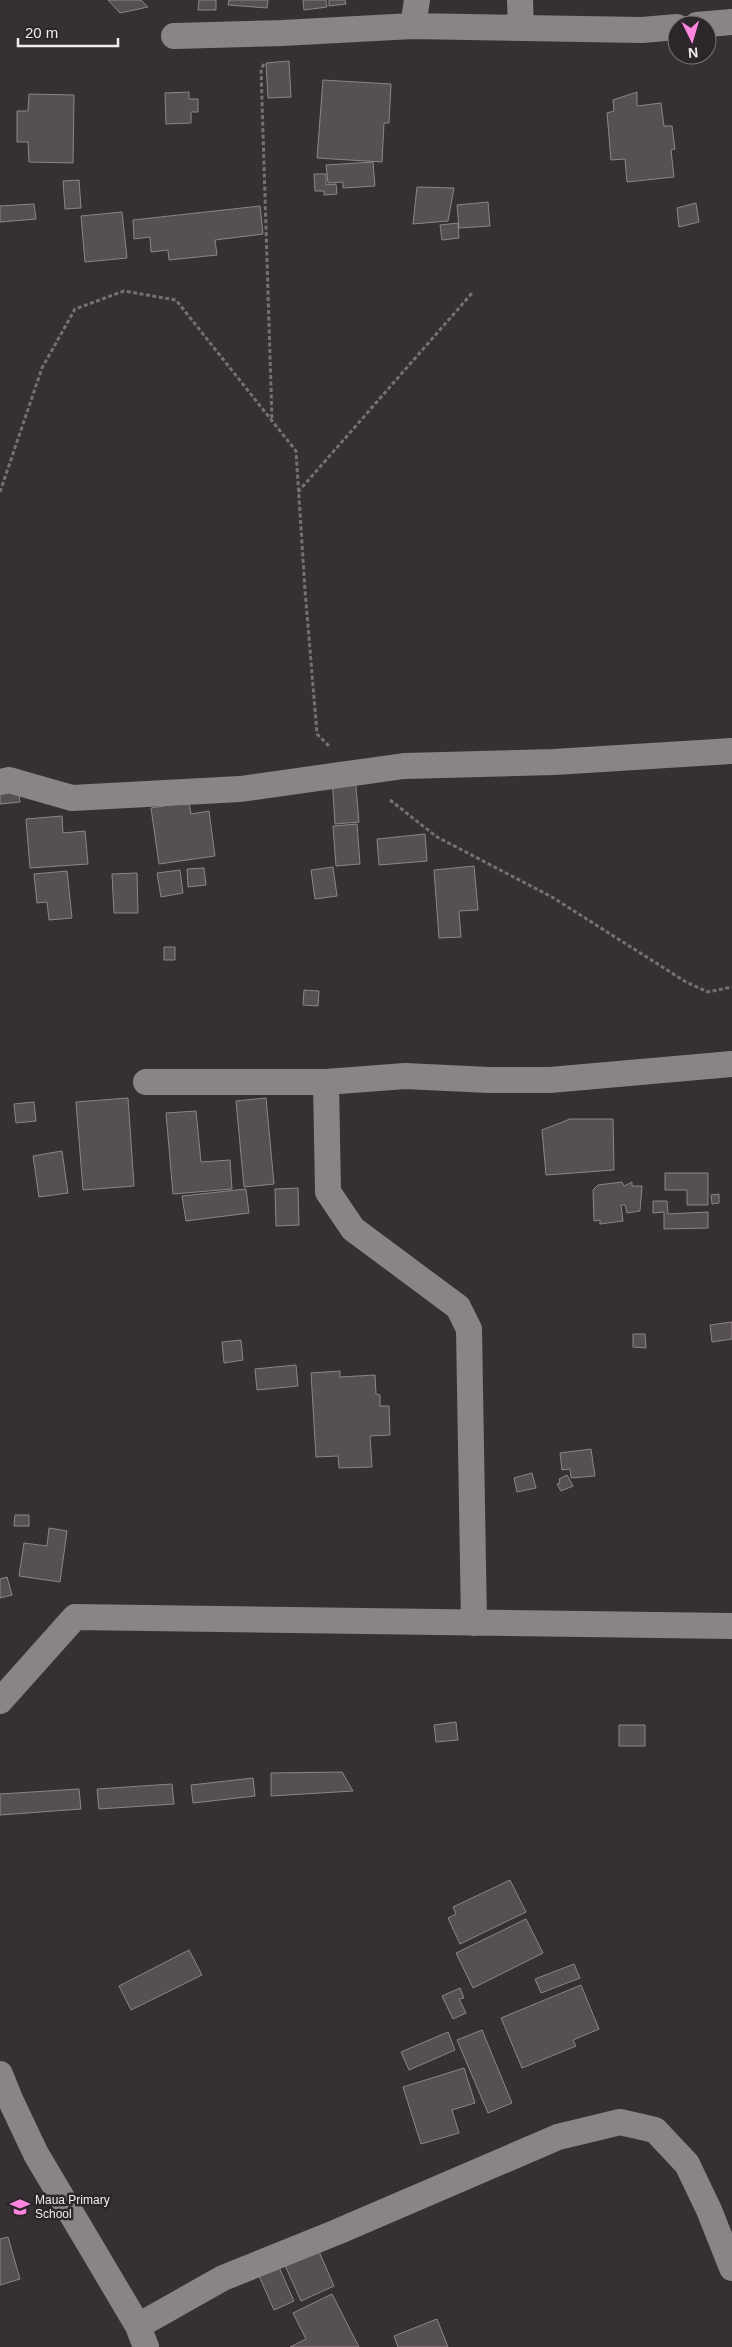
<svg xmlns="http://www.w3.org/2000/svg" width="732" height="2347" viewBox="0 0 732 2347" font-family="Helvetica,sans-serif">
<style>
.building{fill:#564f53;stroke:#8c8489}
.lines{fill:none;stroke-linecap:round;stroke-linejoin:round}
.path{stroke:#757073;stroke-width:3;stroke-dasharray:4 2.5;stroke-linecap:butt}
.minor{stroke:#8a8388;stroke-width:26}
.labels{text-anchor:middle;stroke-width:5;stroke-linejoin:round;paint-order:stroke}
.poi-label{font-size:12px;fill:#efebee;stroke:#2c262a;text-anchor:start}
</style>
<rect width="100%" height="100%" fill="#363034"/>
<path class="building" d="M108 0H141L148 7 120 13Z
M199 0H216V10H198Z
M229 0H268L267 8 228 5Z
M303 0H326L327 7 304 10Z
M329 0H345L346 4 329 6Z
M289 61 291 97 268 98 266 63Z
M323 80 391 84 389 123H384L382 162 317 158Z
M189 92V99H198V112H191V123L166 124 165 93Z
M637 92V106L661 103 664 126H672L675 149 671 150 674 177 627 182 625 159 611 160 607 113 614 111 613 100Z
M29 94 74 95 73 163 29 162 28 142H17V111H28Z
M373 162 375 186 343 188V182L328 183 326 165Z
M314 174H326V185L336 184 337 194 324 195V191H315Z
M79 180 81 208 65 209 63 181Z
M417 187 454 188 448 221 413 224Z
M488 202 490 226 459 228 457 205Z
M696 203 699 222 679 227 677 208Z
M34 204 36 219 0 222V206Z
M260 206 263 234 215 240 217 255 169 260 168 250 151 252 150 237 134 239 133 220Z
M122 212 127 258 85 262 81 216Z
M458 223 459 238 442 240 440 225Z
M355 775 359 822 335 824 332 777Z
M18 786 20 802 0 804V788Z
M189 802 191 814 209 811 215 856 159 864 151 808Z
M62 816 63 833 85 831 88 864 30 868 26 819Z
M357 824 360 864 336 866 333 826Z
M425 834 427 861 379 865 377 839Z
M474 866 478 910 459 911 461 937 439 938 434 870Z
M333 867 337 896 315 899 311 870Z
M204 868 206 885 188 887 187 869Z
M180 870 183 893 161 897 157 873Z
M67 871 72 918 49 920 47 902 37 903 34 874Z
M137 873 138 913H114L112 874Z
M164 947H175V960H164Z
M304 990 319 991 318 1006 303 1005Z
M128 1098 134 1186 83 1190 76 1102Z
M266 1098 274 1184 244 1187 236 1101Z
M34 1102 36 1121 16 1123 14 1104Z
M196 1111 201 1162 230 1160 232 1189 173 1194 166 1113Z
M570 1119H613L614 1170 546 1175 542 1130Z
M62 1151 68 1193 39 1197 33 1156Z
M665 1173H708V1205H687V1190H665Z
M622 1182 624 1186 632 1182V1186H642L640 1211 627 1213 625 1205H621L623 1221 600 1224V1220L594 1221 593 1190 598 1185Z
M298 1188 299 1225 276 1226 275 1189Z
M246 1189 249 1213 186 1221 182 1196Z
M719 1194V1203L712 1204 711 1195Z
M653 1201H667L668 1214 708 1212V1228L664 1229V1212L653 1213Z
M732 1322V1339L712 1342 710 1325Z
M633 1334H645L646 1348 633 1347Z
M241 1340 243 1360 224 1363 222 1342Z
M296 1365 298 1386 257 1390 255 1369Z
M340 1371V1377L375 1375 376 1394 380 1395V1406H389L390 1435 370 1436 372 1467 339 1468 338 1456 316 1457 311 1373Z
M591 1449 595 1476 571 1478 570 1469 562 1470 560 1453Z
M532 1473 536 1488 517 1492 514 1478Z
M567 1475 573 1486 561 1491 557 1484 560 1483 559 1479Z
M15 1515H29V1526H14Z
M49 1528 67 1531 60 1582 19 1576 24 1543 47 1546Z
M7 1577 12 1595 0 1598V1579Z
M456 1722 458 1740 436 1742 434 1725Z
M619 1725H645V1746H619Z
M342 1772 353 1791 271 1796V1773Z
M253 1778 255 1796 193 1803 191 1785Z
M172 1784 174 1804 99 1809 97 1789Z
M79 1789 81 1809 0 1815V1794Z
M510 1880 526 1912 460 1944 448 1918 456 1914 453 1907Z
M526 1919 543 1953 473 1988 456 1953Z
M189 1950 202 1975 131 2010 119 1986Z
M574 1964 580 1978 541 1993 535 1979Z
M581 1985 599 2029 573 2040 576 2046 522 2068 501 2018Z
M460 1988 464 1998 459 1999 466 2013 453 2019 442 1996Z
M482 2030 512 2103 488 2113 457 2040Z
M448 2032 455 2050 409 2070 401 2052Z
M464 2068 475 2103 452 2110 459 2133 421 2144 403 2087Z
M8 2237 20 2279 0 2285V2239Z
M317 2247 334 2286 301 2301 283 2261Z
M279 2267 294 2301 274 2310 259 2276Z
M332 2294 359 2347H290L306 2339 293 2313Z
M437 2319 448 2347H398L394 2336Z"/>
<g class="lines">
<path class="path" d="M264 64 261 69 272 420
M0 492 42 368 75 309 124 291 176 300 296 451 305 590 317 734 329 746
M298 492 473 292
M390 800 437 837 552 897 686 982 708 992 732 987"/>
<path class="minor" d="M520 0 521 27
M697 25 732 22
M413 26 417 0
M174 36 282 33 413 26 642 30 677 27
M0 782 9 780 72 798 240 789 404 766 554 762 732 751
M146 1082H326L405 1076 489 1080H550L732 1064
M326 1082 328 1192 353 1229 458 1307 469 1329 474 1623
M0 1701 75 1617 732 1626
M0 2074 10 2099 36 2154 138 2326 146 2347
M138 2326 223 2278 337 2232 558 2137 620 2122 655 2130 687 2164 709 2210 732 2268"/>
</g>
<defs>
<symbol id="school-bare" viewBox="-9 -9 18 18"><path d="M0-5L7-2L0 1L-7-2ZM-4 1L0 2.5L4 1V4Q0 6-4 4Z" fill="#fe85e0" stroke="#2c262a" stroke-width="2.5" paint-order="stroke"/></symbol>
</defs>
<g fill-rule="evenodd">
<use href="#school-bare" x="6" y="2193" width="28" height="28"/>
</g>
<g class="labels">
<g class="poi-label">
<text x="35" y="2204">Maua Primary<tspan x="35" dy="14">School</tspan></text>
</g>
</g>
<g transform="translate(692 40) rotate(175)"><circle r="24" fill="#2c262a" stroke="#7a7578"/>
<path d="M0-4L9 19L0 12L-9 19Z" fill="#fe85e0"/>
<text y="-8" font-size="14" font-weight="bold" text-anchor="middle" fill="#efebee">N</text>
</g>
<path d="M18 38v8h100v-8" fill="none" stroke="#efebee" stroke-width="2.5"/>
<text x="25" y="38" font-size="15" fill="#efebee" stroke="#2c262a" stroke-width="4" paint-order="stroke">20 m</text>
</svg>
